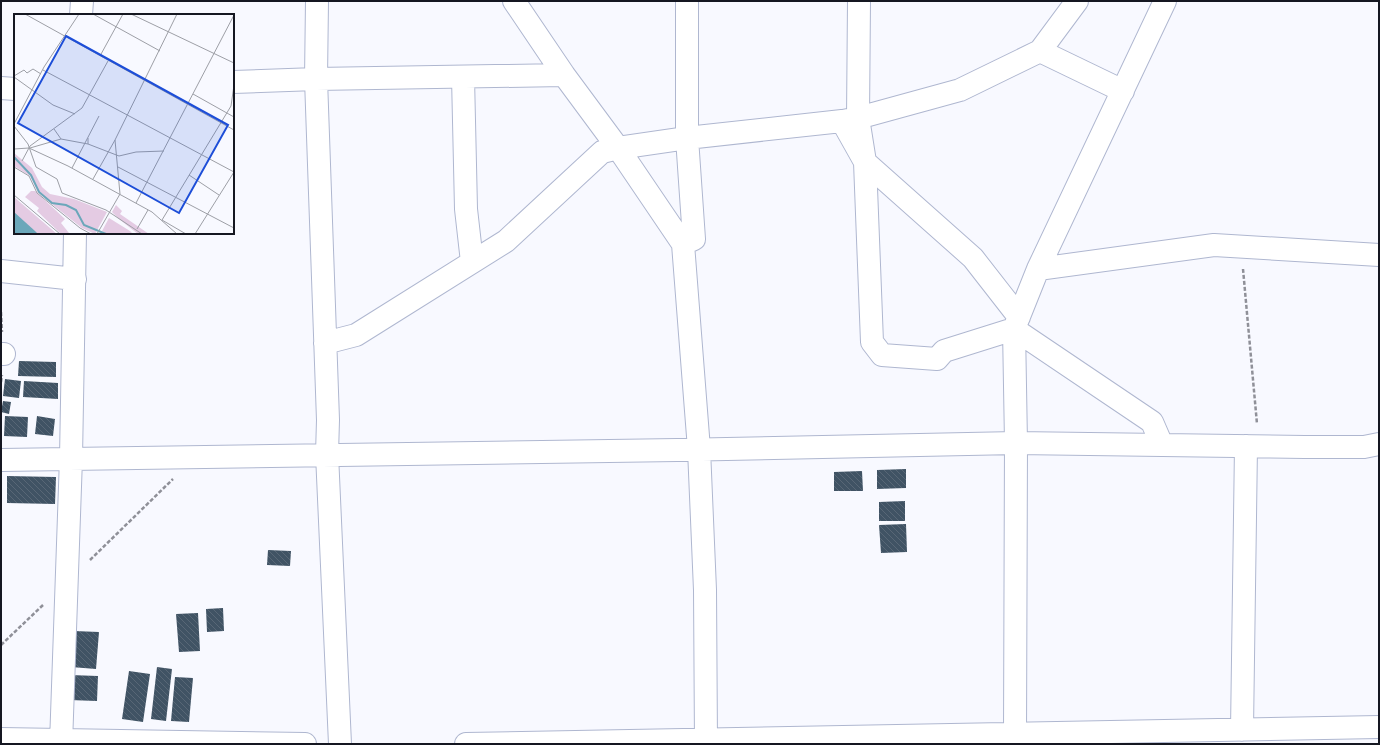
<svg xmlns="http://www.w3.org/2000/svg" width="1380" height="745" viewBox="0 0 1380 745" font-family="'Crimson Pro',serif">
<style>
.building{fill:url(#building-back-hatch)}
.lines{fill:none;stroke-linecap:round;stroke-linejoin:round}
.minor-casing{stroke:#afb7d0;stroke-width:24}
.path{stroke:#8f9098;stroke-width:2.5;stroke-dasharray:4 2;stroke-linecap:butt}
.minor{stroke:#fff;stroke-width:22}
.inset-river{fill:none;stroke:#6ba7ba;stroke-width:2}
.inset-road{fill:none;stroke:#9d9fa6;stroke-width:1}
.view{fill:#1d4ed8;fill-opacity:0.15;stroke:#1d4ed8;stroke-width:2}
.inset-edge{fill:none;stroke:#151721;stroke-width:2}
</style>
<defs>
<pattern id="building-back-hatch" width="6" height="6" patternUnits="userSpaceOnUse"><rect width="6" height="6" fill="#405364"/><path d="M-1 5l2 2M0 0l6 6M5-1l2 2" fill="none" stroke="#586776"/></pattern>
</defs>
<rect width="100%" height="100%" fill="#f8f9ff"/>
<path class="building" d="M19 361 56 362V377L18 376Z
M5 379 21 381 19 398 3 396Z
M24 381 58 383V399L23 397Z
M3 401 11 402 9 414 1 412Z
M5 416 28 417 27 437 4 436Z
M37 416 55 419 53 436 35 434Z
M906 469V488L877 489V470Z
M862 471 863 491H834V472Z
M7 476 56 477 55 504 7 503Z
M905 501V521H879V502Z
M906 524 907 552 881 553 879 525Z
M268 550 291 551 290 566 267 565Z
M223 608 224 631 207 632 206 609Z
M198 613 200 651 179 652 176 614Z
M74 631 99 632 96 669 71 667Z
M157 667 172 669 166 721 151 719Z
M129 671 150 674 143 722 122 719Z
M70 675 98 676 97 701 69 700Z
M175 677 193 678 189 722 171 721Z"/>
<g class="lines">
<defs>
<path id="minor" d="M317 1 316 79 328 420 327 454 340 744
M514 1 564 75 618 148 683 244 699 449 705 590 706 744
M859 1 858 118 865 162 872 342 882 355 937 359 944 351 1014 329 1152 422 1162 445
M81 15 82 1
M1040 51 1123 91
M463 77 466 209 472 262
M233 82 316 79 564 75
M1 88 15 89
M843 121 858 118 960 90 1040 51 1077 1
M683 244 694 239 687 138V1
M1038 269 1214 245 1379 255
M1 271 75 279
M325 343 356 335 506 241 602 152 618 148 687 138 842 121 865 162 973 258 1019 317
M1 354H4
M1 460 677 450 1016 443 1305 447H1364L1379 444
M1242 730 1246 446
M1015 735 1016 443 1014 329 1038 269 1165 1
M1 739 305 744
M61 744 71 458 75 233
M466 744 1379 727"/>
</defs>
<use href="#minor" class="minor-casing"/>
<path class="path" d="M1243 269 1257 424
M1 312 2 332
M1 382 2 375
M90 560 173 479
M1 645 43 605"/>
<use href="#minor" class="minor"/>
</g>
<g transform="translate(14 14)">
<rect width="220" height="220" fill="#f8f9ff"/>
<path d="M0 183 43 220H22L0 199ZM102 191 108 197 106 200 135 220H124L105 205 98 198Z" fill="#e4cbe3"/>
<path d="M0 139 18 154 28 173 36 180 60 185 93 198 81 220 68 214 24 179 16 162 0 152ZM17 177H21L51 205 47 209 55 219 47 220 23 197 25 194 11 183Z" fill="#e4cbe3"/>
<path d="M95 204 116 217 119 220H93L88 217Z" fill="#e4cbe3"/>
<path d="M0 198 21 217 24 220H0Z" fill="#6ba7ba"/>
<path class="inset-river" d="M0 143 17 161 25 178 38 189 52 191 62 196 70 211 92 220"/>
<path class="inset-road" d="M11 0 220 116M79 0 146 37M117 0 220 49M86 42 109 0M29 56 220 158M0 62 10 56 13 59 19 55 27 60M0 63 39 91 61 100M179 80 220 103M0 110 30 53 65 0M0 112 14 130 22 153 43 165 48 179 92 196 128 220M40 115 47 125M74 124V130L105 142 122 138 150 137M16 134 47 125 74 130M0 135 15 134 54 152 138 198 163 220M8 147 16 132 68 94 94 47M0 153 15 162 23 179 66 214 77 220M104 153 220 214M58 154 85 102M175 161 205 181M79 165 101 126M0 181 46 220M122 189 220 1M123 215 134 196M83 220 106 180 101 126 163 0M172 220 148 206 217 92 220 71M181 220 220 158"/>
<path class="view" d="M52 22 214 111 165 199 4 109Z"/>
<rect width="220" height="220" class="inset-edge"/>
</g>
<rect width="1380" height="745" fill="none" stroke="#151721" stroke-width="4"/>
</svg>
